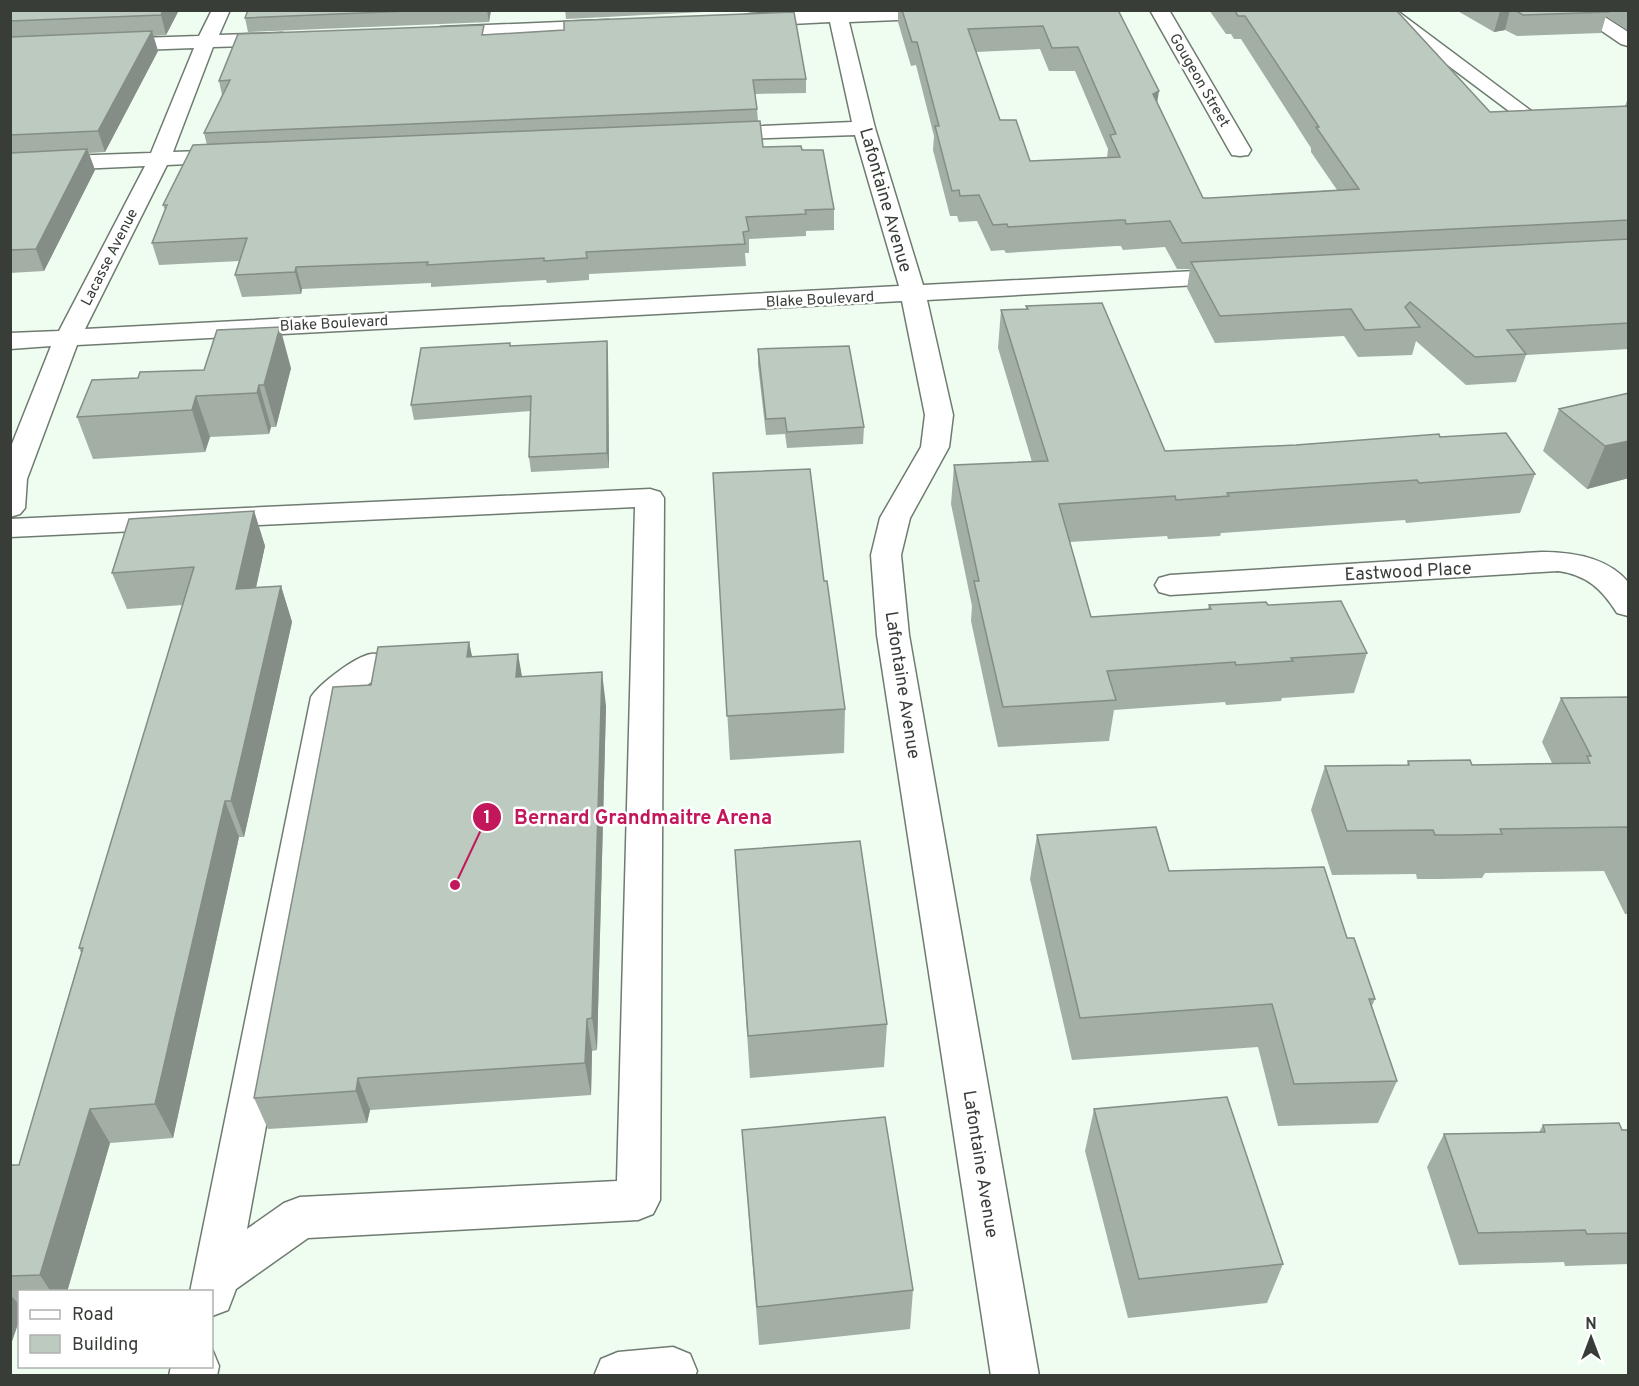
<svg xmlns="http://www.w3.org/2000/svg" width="1639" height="1386" viewBox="0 0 1639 1386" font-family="Overpass,sans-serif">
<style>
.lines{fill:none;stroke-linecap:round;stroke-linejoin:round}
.minor-casing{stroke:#6f7b70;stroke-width:3}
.minor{fill:#fff;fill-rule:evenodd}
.wall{fill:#a3aea4;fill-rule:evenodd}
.shaded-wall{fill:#848d86}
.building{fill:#bdcabf;stroke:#848d86;stroke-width:1.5;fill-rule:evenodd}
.labels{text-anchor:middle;stroke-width:5;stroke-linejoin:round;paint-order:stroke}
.far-street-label{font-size:15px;fill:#383d38;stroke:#fff}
.street-label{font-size:18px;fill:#383d38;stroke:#fff}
.leader{fill:none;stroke:#c2185b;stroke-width:2}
.callout-dot{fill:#c2185b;stroke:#fff;stroke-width:2}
.mark-label{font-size:18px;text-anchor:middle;font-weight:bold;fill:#fff}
.callout-label{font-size:20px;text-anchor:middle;font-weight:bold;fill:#c2185b;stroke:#fff;stroke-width:5;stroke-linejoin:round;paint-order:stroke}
</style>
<rect width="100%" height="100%" fill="#effcf0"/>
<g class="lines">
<defs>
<path id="minor" d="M212 10H230L219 35 282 33 289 35 292 39 289 43 282 45 213 47 173 152 231 150 239 151 242 156 239 161 231 162 167 165 85 329 899 286 855 135 717 140 710 138 706 134 710 130 717 128 852 122 830 22 750 26 743 24 741 20 743 16 750 14 828 10H1003L1001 14 994 16 849 22 875 128 923 285 1234 269 1243 271 1246 276 1243 281 1234 283 927 300 953 415 949 447 910 518 901 555 909 635 1039 1376H991L877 635 871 555 880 518 921 447 925 415 902 301 77 345 27 479 25 508 20 514 10 517V449L51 346 10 349V333L59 331 145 166 10 172V158L151 153 194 48 111 51 104 49 101 45 104 41 111 39 199 36Z
M1150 10H1169L1251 150 1248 155 1240 156 1232 155 1229 150Z
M1374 10H1396L1534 113 1531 117 1524 119 1517 117Z
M1571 10H1594L1628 32V46L1621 44Z
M608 20 615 22 617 26 615 30 441 39 434 37 432 33 434 29 441 27Z
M650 489 660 492 664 498 660 1200 653 1214 638 1220 308 1238 236 1289 228 1310 212 1316V1292H190L311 697C319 684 356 656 371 654 376 653 380 655 385 656L390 664 385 672 344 702 247 1229 284 1203 300 1197 617 1181 635 507 10 537V519Z
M1542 552C1573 552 1607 557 1628 582V616L1617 613C1602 589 1587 575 1558 571L1170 595 1159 592 1155 585 1159 578 1170 575Z
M673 1347 690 1354 697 1371 695 1376H594L601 1359 618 1352Z
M212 1349 219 1366 217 1376H169L171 1366H212Z"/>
</defs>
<use href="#minor" class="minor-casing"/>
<use href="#minor" class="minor"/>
</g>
<path class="wall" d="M10 10H179L166 35 153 36 158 51 105 152 89 153 95 170 44 271 10 273Z
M248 10H491L489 22 248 32 245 18Z
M565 10H744L566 19Z
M898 10H1118L1157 102 1203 198H1210L1337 190 1311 152V148L1241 39H1234L1231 34H1226L1209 10H1396L1490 112 1625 106 1629 95V349L1526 355 1516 382 1466 385 1416 341 1412 355 1358 357 1344 336 1215 343 1187 288 1190 269H1177L1165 247 1123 250 1121 246H1116L1006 253 1004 250 991 251 977 221 959 222 957 216H950L933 150 934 136 916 65 911 66 898 22ZM1040 49 1049 71H1075L1108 149 1107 158 1030 161 1000 120 976 52Z
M1456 10H1629V31L1606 16 1601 33 1517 36 1505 30 1494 32Z
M486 34 806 79V93L755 94 757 109 758 121 763 147 802 150 834 209V230L806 231V236L749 239V253H745L746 266 589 274V280L547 283 546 280 431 287V283L302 289 301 294 242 297 235 275 240 261 159 265 152 243 165 210 163 205 207 145 204 133 222 95 219 81Z
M1026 306 1165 451 1296 445 1440 437 1535 474 1520 513 1406 523 1405 520 1221 533 1220 536 1168 539 1167 536 1070 542 1091 617 1208 609 1209 605H1268L1367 653 1354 693 1282 698 1281 701 1226 705 1225 702 1114 710 1109 741 998 747 971 621 972 606 951 504 954 465 1032 462 998 348 1001 310 1026 309Z
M607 341 608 355 609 468 531 472 529 457 531 411 414 420 411 405 510 343V346Z
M758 349 864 427 863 444 787 448 785 434 766 435 758 365Z
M291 368 276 427H271L269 434 210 437 205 452 93 459 77 417 138 378Z
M1629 393V478L1587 489 1543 451 1559 409Z
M713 473 824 581 845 709 844 753 730 760Z
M254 511 265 546 256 587 281 586 292 622 244 837H239L173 1138 110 1143 67 1292H20V1318L10 1347V1165H19L81 953 79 948 183 605 127 609 112 573Z
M469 642 472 657 522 677 606 706 597 1050 592 1051 591 1095 370 1110 367 1123 268 1129 254 1098 371 685Z
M1629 697V914H1625L1604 871 1485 873 1482 878 1440 879H1417L1416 874 1332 875 1311 810 1325 766 1407 765 1408 761 1472 765 1552 763 1542 742 1561 698Z
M1037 835 1347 938 1375 999 1372 1006 1397 1081 1378 1123 1278 1126 1258 1047 1072 1060 1030 879Z
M735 850 887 1024 884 1067 750 1078Z
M1094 1109 1283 1264 1267 1303 1128 1318 1085 1151Z
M1543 1125 1629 1130V1264L1565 1266 1564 1262 1459 1265 1427 1167 1444 1134 1539 1132Z
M742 1130 913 1290 910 1329 759 1345Z"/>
<path class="shaded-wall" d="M163 10H179L166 35 161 15Z
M487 10H491L489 22Z
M1510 10 1505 30 1494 32 1500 11Z
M152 31 158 51 105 152 98 131Z
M1159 91 1155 116 1153 94Z
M87 149 95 170 44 271 36 249Z
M296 267 302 289 301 294 295 272Z
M280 327 291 368 276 427 264 385Z
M607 341 608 355 609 468 607 453Z
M259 385 271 427 269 434 257 393Z
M196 396 210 437 205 452 192 410Z
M1629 441V478L1587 489 1605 446Z
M254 511 265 546 248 625 236 589Z
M281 586 292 622 244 837 231 801Z
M469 642 476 675 467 657Z
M518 654 524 687 516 677Z
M602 672 606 706 597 1050 592 1018Z
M225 801 239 837 173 1138 155 1104Z
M587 1019 592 1051 591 1095 585 1063Z
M358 1078 370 1110 367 1123 356 1091Z
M90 1109 110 1143 67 1292H51L40 1275Z
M10 1294 20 1306V1318L10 1347Z"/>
<path class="building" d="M10 10H163L161 15 10 21Z
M248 10H432L245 18Z
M902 10H1118L1159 91 1153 94 1203 198H1210L1359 189 1316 127H1319L1245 16H1238L1235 11 1230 10H1396L1490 112 1629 106V220L1182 243 1170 221 1126 224 1125 220H1120L1008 227 1007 224 993 225 979 195 960 196 959 190 952 191 935 126H939L917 42H912ZM1043 26 1052 48 1078 47 1116 134 1110 135 1120 157 1030 161 1016 120H1000L968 29Z
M1515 10H1606L1608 12 1523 15Z
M794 12 806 79 753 80 757 109 204 133 230 80 219 81 238 34 484 25 482 35 564 30V21Z
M152 31 98 131 10 135V37Z
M760 121 763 147 801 146 802 150H823L834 209 805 210 806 214 746 217 749 231 743 232 745 244 586 252 587 258 544 261V258L427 265 428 262 296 267 295 272 235 275 247 238 152 243 167 205H163L193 145Z
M87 149 36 249 10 250V153Z
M1629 239V323L1507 330 1526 354 1475 357 1410 302 1405 307 1420 327 1365 330 1351 309 1220 316 1191 262Z
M1102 303 1165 451 1296 445 1439 434 1440 437 1506 433 1535 474 1419 483 1417 480 1227 493 1229 496 1176 500 1175 496 1059 504 1091 617 1211 609 1209 605 1266 602 1268 605 1341 601 1367 653 1291 658 1293 661 1236 665 1235 662 1107 671 1116 700 1003 707 974 581H979L954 465 1048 461 1001 310 1028 309 1026 306Z
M280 327 264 385H259L257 393 196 396 192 410 77 417 92 380 138 378 140 372 204 370 217 330Z
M607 341V453L529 457 531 396 411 405 421 348 510 343V346Z
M849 346 864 427 787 432 785 418 766 419 758 349Z
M1629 393V441L1605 446 1559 409Z
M810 469 824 581H827L845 709 727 716 713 473Z
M254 511 236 589 281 586 231 801H225L155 1104 90 1109 40 1275 10 1276V1165H19L83 948H79L194 567 112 573 129 519Z
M469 642 467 657 518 654 516 677 602 672 592 1018 587 1019 585 1063 358 1078 356 1091 254 1098 333 687 371 685 378 647Z
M1629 697V830L1627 827 1500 829 1502 834 1458 835H1435L1433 830 1347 831 1325 766 1409 765 1408 761 1470 760 1472 765 1590 763 1587 756H1591L1561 698Z
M1156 827 1169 871 1324 867 1347 938H1354L1375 999H1369L1397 1081 1294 1084 1272 1004 1080 1018 1037 835Z
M860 841 887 1024 748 1036 735 850Z
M1227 1097 1283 1264 1139 1279 1094 1109Z
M885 1117 913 1290 757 1307 742 1130Z
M1619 1123 1622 1130H1629V1233L1587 1234 1585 1230 1478 1233 1444 1134 1545 1132 1543 1125Z"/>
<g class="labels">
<g class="far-street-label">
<text transform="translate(1200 80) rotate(60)" y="5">Gougeon Street</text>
<text transform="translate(109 257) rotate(-63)" y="5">Lacasse Avenue</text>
<text transform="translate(820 299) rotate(-3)" y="5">Blake Boulevard</text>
<text transform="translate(334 323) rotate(-3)" y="5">Blake Boulevard</text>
</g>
<g class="street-label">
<text transform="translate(886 200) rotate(74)" y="6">Lafontaine Avenue</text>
<text transform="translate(1408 571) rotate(-3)" y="6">Eastwood Place</text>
<text transform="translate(903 685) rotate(81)" y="6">Lafontaine Avenue</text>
<text transform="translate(981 1164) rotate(81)" y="6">Lafontaine Avenue</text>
</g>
</g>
<path class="leader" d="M455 885L487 817"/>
<g class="callout-dot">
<circle cx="455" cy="885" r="6"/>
<circle cx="487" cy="817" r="15"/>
</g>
<g class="mark-label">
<text x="487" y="823">1</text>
</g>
<g class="callout-label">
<text x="643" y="824">Bernard Grandmaitre Arena</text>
</g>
<rect width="1639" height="1386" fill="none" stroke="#383d38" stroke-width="24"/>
<rect x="18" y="1290" width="195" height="78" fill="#ffffff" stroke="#afb1af" stroke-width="1.5"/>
<rect x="30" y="1310" width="30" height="9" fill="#ffffff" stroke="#afb1af" stroke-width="1.5"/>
<text x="72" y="1320" font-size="18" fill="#383d38">Road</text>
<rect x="30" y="1335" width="30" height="18" fill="#bdcabf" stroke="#afb1af" stroke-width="1.5"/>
<text x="72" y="1350" font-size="18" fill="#383d38">Building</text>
<g transform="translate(1591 1338)" stroke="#ffffff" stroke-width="4.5" paint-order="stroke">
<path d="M0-4.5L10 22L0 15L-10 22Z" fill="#383d38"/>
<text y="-9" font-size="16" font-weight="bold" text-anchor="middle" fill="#383d38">N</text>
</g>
</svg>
